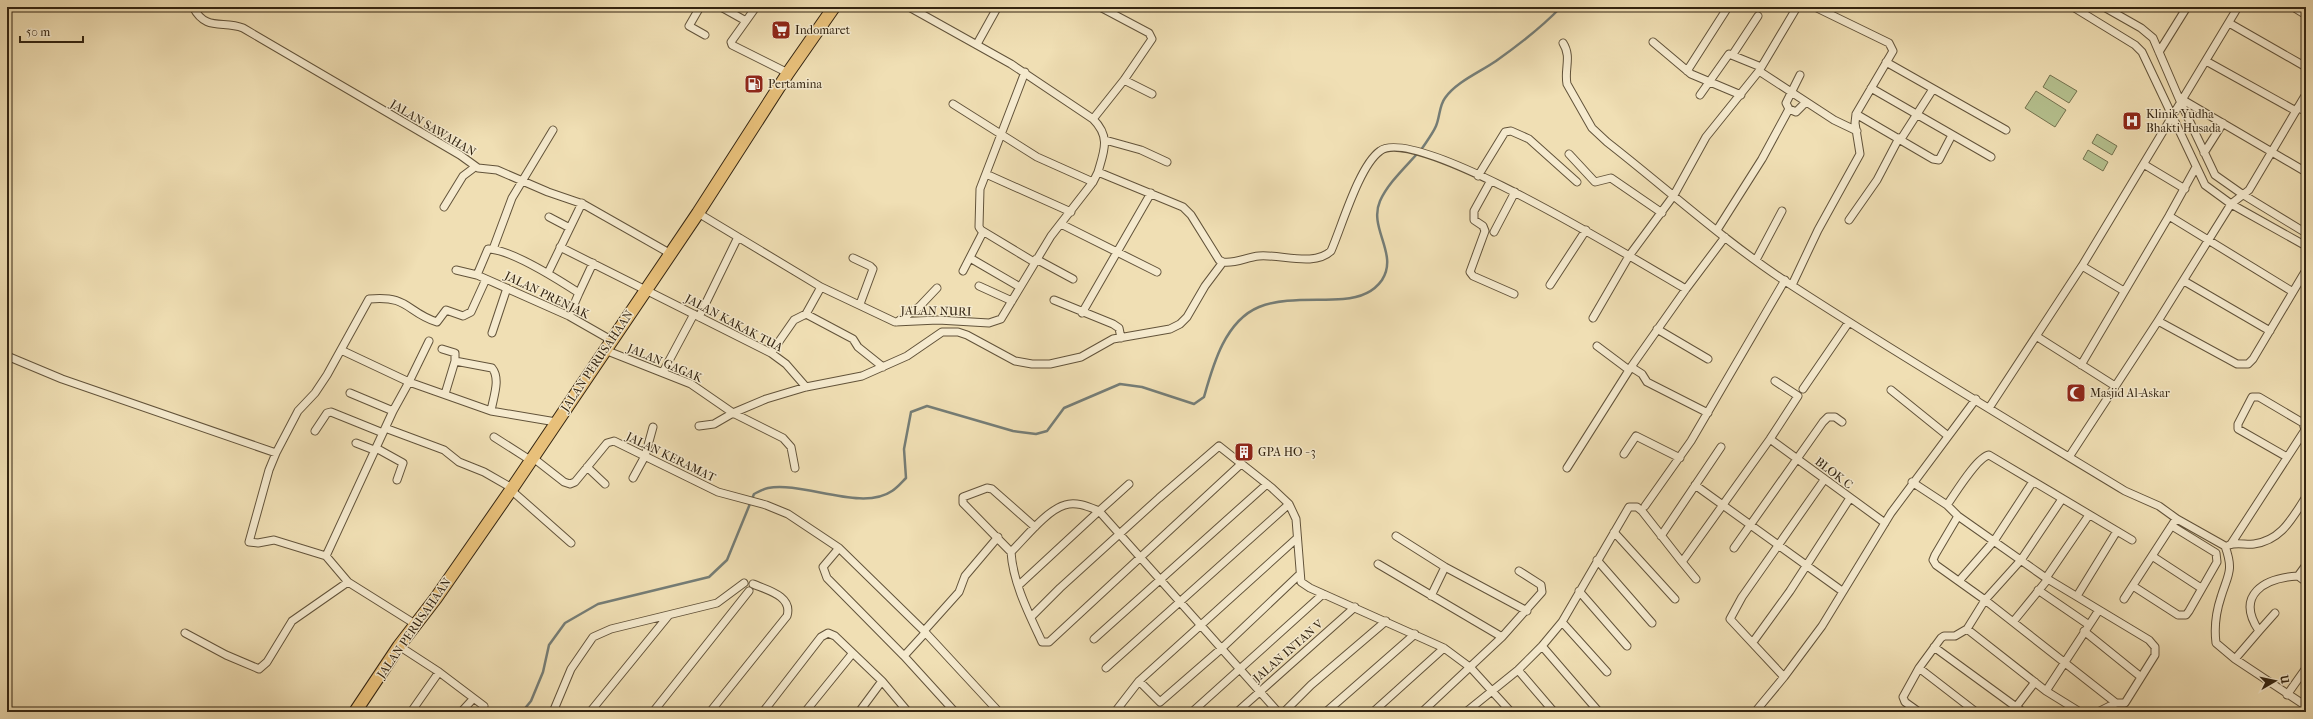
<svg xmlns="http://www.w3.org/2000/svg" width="2313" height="719" viewBox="0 0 2313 719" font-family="'IM FELL French Canon',serif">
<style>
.garden{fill:#b6c290;stroke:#747350}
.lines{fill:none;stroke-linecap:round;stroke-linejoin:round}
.stream{stroke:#757d76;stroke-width:2.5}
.minor-casing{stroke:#62533a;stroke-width:9}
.primary-casing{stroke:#332411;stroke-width:14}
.minor{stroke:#f5eace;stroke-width:7}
.primary{stroke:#e8c07a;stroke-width:12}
.labels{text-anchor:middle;stroke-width:3;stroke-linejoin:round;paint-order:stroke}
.poi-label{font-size:12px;fill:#332411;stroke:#f5eace;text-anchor:start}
.street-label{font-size:12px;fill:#332411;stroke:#f5eace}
</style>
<rect width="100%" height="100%" fill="#f0dfb4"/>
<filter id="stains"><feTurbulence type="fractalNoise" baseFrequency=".005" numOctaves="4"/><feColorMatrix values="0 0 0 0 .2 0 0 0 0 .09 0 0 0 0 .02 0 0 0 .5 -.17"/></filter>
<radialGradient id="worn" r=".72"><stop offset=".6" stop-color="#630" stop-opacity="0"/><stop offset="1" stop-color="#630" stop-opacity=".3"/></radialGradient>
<path class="garden" d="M2050 75 2077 91 2069 103 2043 87Z
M2036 91 2066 110 2055 127 2025 108Z
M2097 134 2117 146 2112 155 2092 143Z
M2088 150 2108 162 2103 171 2083 159Z"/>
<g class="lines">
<path class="stream" d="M522 712 531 701 543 672 549 645 565 623 598 604 709 577 727 560 754 494C758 492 763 489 768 488 802 481 862 512 892 491 897 488 902 482 906 478L904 449 911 412 927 406 1013 431 1036 434 1047 431 1064 408 1120 384 1142 387 1194 404 1204 397C1213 365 1225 321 1259 307 1284 297 1316 301 1343 299 1357 298 1373 293 1382 280 1399 254 1368 228 1380 201 1389 181 1409 164 1423 147 1427 141 1433 133 1436 126 1440 117 1439 106 1445 98 1456 82 1480 72 1496 61 1520 44 1541 28 1561 7"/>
<defs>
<path id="minor" d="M193 7C206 32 223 20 243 28L460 155 478 168 497 170 548 192 583 204 671 254
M700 7 689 26 705 35
M721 7 746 21
M756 7 731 42 732 45 788 73
M909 7 1011 64 1093 119C1111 137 1104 151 1098 172L1183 207 1191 215 1219 260 1223 262C1235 264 1247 257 1259 256 1281 254 1314 267 1331 251 1342 226 1359 166 1380 151 1416 123 1643 265 1686 289L1725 237
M2073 7 2135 45 2142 52 2205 185 2231 204 2306 246
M2104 7 2141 28 2153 38 2181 103 2215 175 2242 194 2306 233
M2293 7 2306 15
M2229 23 2306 67
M1653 42 1691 74 1741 95
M1563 43C1572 57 1564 69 1567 84L1592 128 1607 142C1666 188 1723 240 1785 281 1897 354 2011 422 2125 491L2159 506 2177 519 2225 546C2234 571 2228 574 2221 597 2216 612 2214 627 2216 643L2235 659 2306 706
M977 44 997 8
M2159 52 2187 7
M1733 54 1758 16
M2206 61 2296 111
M1886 62 2006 130
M1687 71 1728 7
M1759 71 1834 120 1857 131
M1025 72 980 189 979 227 981 230 1034 262
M1800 75 1786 103 1789 109 1796 112 1806 102
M1124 80 1152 94
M1871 88 1991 157
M1700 95 1729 54 1761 67
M2183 100 2306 172
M953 104 1037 157 1093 182
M2298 107 2306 112
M1856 114 1933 159 1939 160 1952 135
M1093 119 1124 80 1152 39 1149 33 1100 7
M1901 139 1933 89
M1105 140 1141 150 1167 162
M2204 153 2223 123
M1569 154 1595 182 1611 178 1662 213
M2145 165 2185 189
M986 174 1071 212
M1478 176 1505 132 1511 131 1529 139 1577 182
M1490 182 1474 211V220L1483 226 1485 231 1470 272 1473 276 1514 294
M444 207 463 176 475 167
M698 213 821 287 895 322 938 320 989 323 1001 319 1051 236 1093 182 1098 172
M2169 216 2293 292
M549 217 568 227
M1849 220 1877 180 1899 138
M1061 224 1157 272
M1717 230 1762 159 1789 109
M1494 232 1515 192
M560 247 771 353 786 364 806 387
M493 249 512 198 553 130
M853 258 870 266 873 269 860 304
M970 258 1020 287
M1036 259 1073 279
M1756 260 1782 211
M2082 266 2124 291
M456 270 477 275
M963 271 983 232
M548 273 582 203
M2184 281 2270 331
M1550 285 1586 230
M1792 285 1818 230 1860 154 1855 123 1856 114 1893 51 1889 43 1815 7
M979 286 1012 301
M579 293 593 263
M1054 300 1113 324 1119 328 1121 338
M1082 313 1151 193
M806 314 853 339 858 347 883 367
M569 316 579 293C559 280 511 249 488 249L477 275 569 316 611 340
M699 317 738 237
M1593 318 1629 256 1674 195 1706 137 1759 71 1797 7
M2158 321 2237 364H2248L2253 359 2306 270
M897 322 919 307 937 288
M1657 329 1708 359
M492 333 507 288
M2036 336 2115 386
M1597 346 1629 370
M442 349 455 353V361L492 368C501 379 493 398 491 411
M341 350 409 382 429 341
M605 350 691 384 733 413 783 438 791 447 795 468
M771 353 794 320 806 314 821 287
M7 356 62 379 276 453
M2081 365 2169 216 2196 167
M1631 367 1642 374 1647 382 1708 413
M663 372 694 314
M1803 389 1849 322
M1891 390 1948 436
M350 393 393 411
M445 394 455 361
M1989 408 2082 266 2238 7
M699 426 714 424 733 413 766 399 806 387 862 376 907 356 942 332H958L967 335 1015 361 1032 364H1050L1081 357 1113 339 1170 329 1180 324 1187 317 1205 286 1223 262
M385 428 444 450 459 462 484 472 512 488
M315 431 327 413 331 412 383 433
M494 437 530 460
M1770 439 1885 523
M356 443 374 450
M376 448 403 463 397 480
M1624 454 1636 436 1680 458
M532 457 564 482 570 484 575 482 607 443 614 441 718 492 766 505 788 514 839 548
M2069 457 2158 321 2231 204 2249 190 2306 94
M587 467 605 484
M1567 468 1631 367 1686 289
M633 478 645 456 653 427
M1912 482 1947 505 1958 516 2046 578 2149 640 2155 647V655L2125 703H2116L2098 712
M1129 484 1099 511 1278 712
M1695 485 1842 591
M511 490 571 543
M1947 505C1955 494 1977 457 1989 455L2132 540
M1645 506 1691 441 1785 280
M1958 516 1935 555 1933 560 1936 565 1985 600 2116 703
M1614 532 1675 599
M1396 536 1445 567 1527 611
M1661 536 1721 447
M2231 544 2305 430 2303 423 2259 397H2252L2238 424V429L2287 457
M2229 545C2237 542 2246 545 2254 544 2282 540 2292 518 2306 497
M1734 548 1823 422 1828 417H1835L1842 422
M1011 552 963 503V497L987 488 992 489 1035 527
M326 556 274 540 258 543 249 542 269 470 276 453 298 411 315 393 327 375 369 299C409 295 406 312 437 322L446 310 463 316 471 312 486 279
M2152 556 2201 588
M1597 560 1652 623
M1682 562 1696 579
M1378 564 1502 637
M2298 576 2306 582
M2046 578 2089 515
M1959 581 1994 541 2032 483
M1019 585 1099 511C1089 507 1076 501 1065 505 1047 510 1025 538 1011 552 1013 583 1029 614 1042 642H1049L1241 464
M2133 586 2178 615H2186L2189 611 2217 562 2216 553 2172 526
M2038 590 2089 625
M1579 591 1627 646
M1431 596 1445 567
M2077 596 2117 531
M2124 599 2174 522
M1031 617 1060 588 1159 498 1219 446 1272 488 1289 504 1296 519 1301 582 1310 588 1444 648 1471 668 1511 712
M1562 622 1607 672
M2013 622 2048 579
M415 624 348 582 326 556 393 411 409 382 491 411 556 422
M1967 629 2046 691 2080 712
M924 631 959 592 965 576 998 537
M2084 631 2141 677
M2259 631 2275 613
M185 633 226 655 259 669 267 662 292 621 348 582
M1094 639 1267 484
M1753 642 1790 591 1850 498
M399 646 439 672 484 706
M1542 646 1599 712
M1934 647 2023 712
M904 656 925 633
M2235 659 2259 631C2235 595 2264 578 2298 576L2306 565
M1106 668 1289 504
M1919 668 1976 712
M1518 670 1554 712
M1784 677 1730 619 1742 597 1824 480
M1139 681 1160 702 1221 649 1300 574
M2046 691 2099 610
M2287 695 2306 668
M2016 707 2035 682
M411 712 439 672
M461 712 473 699
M553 712 571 669 593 637 611 629 717 603 744 583
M590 712 669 615
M653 712 749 591
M710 712 787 616C793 596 767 590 753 584
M763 712 821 637 828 633 835 636 882 681 908 712
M805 712 852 654
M859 712 882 681
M955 712 904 656 827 578 823 567 839 548 924 631 999 712
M1115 712 1139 681 1296 539
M1192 712 1323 594
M1237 712 1355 607
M1284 712 1311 685 1386 621
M1326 712 1415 634
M1373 712 1444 648
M1422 712 1502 637 1542 592 1541 585 1519 571
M1466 712 1518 670 1542 646 1562 622 1629 507H1637L1642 511 1682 562 1770 439 1798 396 1775 381
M1755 712 1784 677 1822 626 1891 513 1976 399
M1919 712 1905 702 1903 697 1919 668 1941 638 1944 636H1955L1967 629 1985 600 2021 560 2062 499"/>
<path id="primary" d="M355 712 399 646 436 598 511 490 698 213 788 73 834 7"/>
</defs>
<use href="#minor" class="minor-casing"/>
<use href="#primary" class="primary-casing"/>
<use href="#minor" class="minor"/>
<use href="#primary" class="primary"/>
</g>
<defs>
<symbol id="supermarket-square" viewBox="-11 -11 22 22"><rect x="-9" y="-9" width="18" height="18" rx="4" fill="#8f2418" stroke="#f5eace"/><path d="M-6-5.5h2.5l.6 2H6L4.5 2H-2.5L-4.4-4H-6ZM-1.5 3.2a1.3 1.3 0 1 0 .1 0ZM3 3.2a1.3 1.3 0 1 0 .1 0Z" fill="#fff"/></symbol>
<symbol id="fuel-square" viewBox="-11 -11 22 22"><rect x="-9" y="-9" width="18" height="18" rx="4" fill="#8f2418" stroke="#f5eace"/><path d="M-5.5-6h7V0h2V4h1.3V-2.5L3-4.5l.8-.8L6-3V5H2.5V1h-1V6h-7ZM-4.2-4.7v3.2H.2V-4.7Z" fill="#fff"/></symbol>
<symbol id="hospital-square" viewBox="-11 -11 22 22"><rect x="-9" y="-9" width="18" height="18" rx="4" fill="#8f2418" stroke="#f5eace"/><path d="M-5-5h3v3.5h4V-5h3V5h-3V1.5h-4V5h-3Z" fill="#fff"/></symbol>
<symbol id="mosque-square" viewBox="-11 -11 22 22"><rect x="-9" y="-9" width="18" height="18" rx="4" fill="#8f2418" stroke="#f5eace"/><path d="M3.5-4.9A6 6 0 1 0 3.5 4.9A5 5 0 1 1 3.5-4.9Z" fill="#fff"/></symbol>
<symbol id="building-square" viewBox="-11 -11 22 22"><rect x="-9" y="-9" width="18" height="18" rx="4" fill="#8f2418" stroke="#f5eace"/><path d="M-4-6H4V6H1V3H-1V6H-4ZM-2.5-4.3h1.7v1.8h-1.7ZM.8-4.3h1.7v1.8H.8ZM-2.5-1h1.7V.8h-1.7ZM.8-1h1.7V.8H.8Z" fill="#fff"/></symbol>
</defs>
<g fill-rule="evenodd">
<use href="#supermarket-square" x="770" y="19" width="22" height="22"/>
<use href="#fuel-square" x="743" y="73" width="22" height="22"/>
<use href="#hospital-square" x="2121" y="110" width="22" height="22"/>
<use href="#mosque-square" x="2065" y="382" width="22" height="22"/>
<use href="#building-square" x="1233" y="441" width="22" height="22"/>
</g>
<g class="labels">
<g class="poi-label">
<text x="795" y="34">Indomaret</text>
<text x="768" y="88">Pertamina</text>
<text x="2146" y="118">Klinik Yudha<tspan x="2146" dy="14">Bhakti Husada</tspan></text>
<text x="2090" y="397">Masjid Al-Askar</text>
<text x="1258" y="456">GPA HO - 3</text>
</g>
<g class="street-label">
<text transform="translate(433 128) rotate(31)" y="4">JALAN SAWAHAN</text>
<text transform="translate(547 295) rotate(26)" y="4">JALAN PRENJAK</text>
<text transform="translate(936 311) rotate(1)" y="4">JALAN NURI</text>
<text transform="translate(734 323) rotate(28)" y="4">JALAN KAKAK TUA</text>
<text transform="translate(597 361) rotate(-56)" y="4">JALAN PERUSAHAAN</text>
<text transform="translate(665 363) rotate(23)" y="4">JALAN GAGAK</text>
<text transform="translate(671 457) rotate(26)" y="4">JALAN KERAMAT</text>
<text transform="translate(1834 473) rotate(37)" y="4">BLOK C</text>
<text transform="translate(414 628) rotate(-55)" y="4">JALAN PERUSAHAAN</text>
<text transform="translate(1288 651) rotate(-41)" y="4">JALAN INTAN V</text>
</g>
</g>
<rect width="2313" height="719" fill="none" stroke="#f0dfb4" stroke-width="24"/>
<rect x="8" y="8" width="2297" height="703" fill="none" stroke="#332411" stroke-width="2"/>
<rect x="12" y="12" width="2289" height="695" fill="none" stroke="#332411"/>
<g transform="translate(2275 681) rotate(81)" stroke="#f5eace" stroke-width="3" paint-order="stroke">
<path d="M0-3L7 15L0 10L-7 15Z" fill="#332411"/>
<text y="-6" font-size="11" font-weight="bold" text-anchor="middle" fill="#332411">U</text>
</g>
<path d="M20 36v6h63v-6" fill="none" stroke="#332411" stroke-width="2"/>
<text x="26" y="36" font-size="12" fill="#332411" stroke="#f5eace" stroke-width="3" paint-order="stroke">50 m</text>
<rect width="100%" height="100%" filter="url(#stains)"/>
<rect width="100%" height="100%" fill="url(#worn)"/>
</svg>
